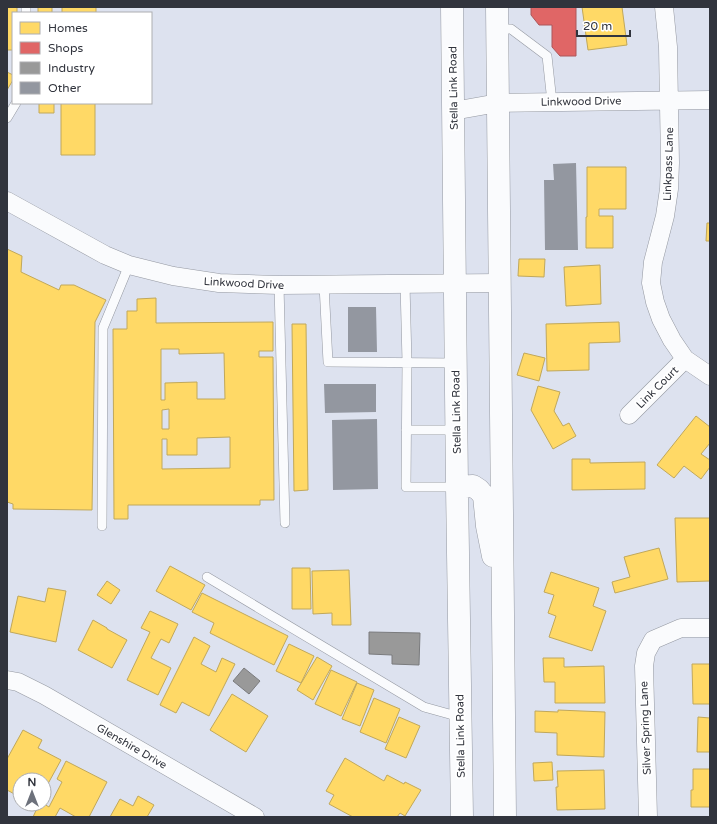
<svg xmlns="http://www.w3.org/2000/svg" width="717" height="824" viewBox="0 0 717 824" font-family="'Varela Round',sans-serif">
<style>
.homes{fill:#ffd966;stroke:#c1a85a;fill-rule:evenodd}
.shops{fill:#e06666;stroke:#ac575a}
.industry{fill:#999;stroke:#7a7b7d}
.building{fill:#9397a0}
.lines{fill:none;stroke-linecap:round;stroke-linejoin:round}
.lane-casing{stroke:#9498a1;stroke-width:10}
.street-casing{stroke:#9498a1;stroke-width:19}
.secondary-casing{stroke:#9498a1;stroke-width:23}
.lane{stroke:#fafbfd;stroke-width:9}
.street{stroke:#fafbfd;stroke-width:18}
.secondary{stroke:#fafbfd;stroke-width:22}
.labels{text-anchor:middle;stroke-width:4;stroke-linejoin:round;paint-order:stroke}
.street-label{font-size:11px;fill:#31343d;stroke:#fff}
</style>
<rect width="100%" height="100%" fill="#dde2ef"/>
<path class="homes" d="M7 7H17V13H13V50H7Z
M38 7H52V13H38Z
M62 7H96V13H62Z
M582 7H622L627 45 588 50Z
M7 72 13 75V80L7 90Z
M39 103H54V113H39Z
M61 103H95V155H61Z
M587 167H626V209H599V216H613V248H586V217H587Z
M707 223H710V241H706Z
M7 249 22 256 21 272 59 290 61 285H74L106 300 95 322 92 510 13 509V504L7 502Z
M519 259H545L544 277 518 276Z
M600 265 601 304 566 306 564 267Z
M156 298V323L273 322V351H259V357H273L274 500H260V505H128V519H114L113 329H127V311H137V299ZM161 349H179V354L224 353 225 399H197V382L165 383V400H161ZM169 409V429H162V410ZM230 437V468L162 469V439H167V455H197V438Z
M619 322 620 342 589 343V370L547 371 546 324Z
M292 324H306L308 490 294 491Z
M524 353 545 358 539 381 517 375Z
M538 386 560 392 554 411 563 426 569 423 576 436 553 449 531 410Z
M696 416 710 427V443L701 454 710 460V467L701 479 684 466 674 478 657 465Z
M572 459H590V463L645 462V489L572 490Z
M675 518H710V581L677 582Z
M659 548 668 579 615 593 612 582 630 577 624 557Z
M170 566 205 585 191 610 156 591Z
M292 568H310L311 609H292Z
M349 570 351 625H332V613L313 614 312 571Z
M551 572 599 588 593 606 606 611 592 651 549 637 556 616 548 613 554 595 544 592Z
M107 581 120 590 111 604 97 595Z
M48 588 66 591 56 642 10 632 18 596 45 602Z
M202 593 288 636 274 665 210 633 214 623 192 612Z
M150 611 178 624 169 643 161 639 151 658 171 668 158 695 127 680 150 632 141 628Z
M93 620 107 628V629L127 640 112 668 78 650Z
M194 637 210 646 201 664 216 672 222 658 235 664 209 716 182 702 176 713 160 705Z
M289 644 314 656 301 683 276 671Z
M317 657 332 666 313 700 297 690Z
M543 658H564V667L604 666 605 703H555V682H544Z
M692 664H710V704H693Z
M331 670 357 682 341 716 315 704Z
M357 683 374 690 360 726 342 719Z
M232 694 268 716 246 752 210 730Z
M374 698 400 709 386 743 360 732Z
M558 710 605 712 604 757 557 755V733L535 732V711L558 712Z
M399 717 420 726 406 758 385 749Z
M698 717 710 718V752H697Z
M23 730 42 740 38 748 61 760 44 791V780H20V797L7 790V759Z
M345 758 384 781 387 775 404 784 405 782 421 790 405 816 400 813 397 817H353L329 804 334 795 326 791Z
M66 761 107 782 89 817H76L60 808 55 817H33L39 804H44L49 807 62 782 57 779Z
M552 762 553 780 534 781 533 763Z
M693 769H710V807H691V790H693Z
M604 770 605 809 557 810 556 787H558L557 771Z
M138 796 154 805 147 817H110L120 799 133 806Z"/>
<path class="shops" d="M531 7H576V56H560L552 47V25H539L531 15Z"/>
<path class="industry" d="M369 632 420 633 419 665 392 664V655L369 654Z
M244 668 260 681 249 694 233 681Z"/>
<path class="building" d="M576 163 578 250H545L544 180H554L553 164Z
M348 307H376L377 352H348Z
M324 384H376V412L325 413Z
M377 419 378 489 333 490 332 420Z"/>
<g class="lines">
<defs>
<path id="lane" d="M26 13V7
M497 29H511L547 56 552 102
M7 118 16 103
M405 284 407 362 406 487H457
M279 285 285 523
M324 285 328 362 455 363
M406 430H456
M102 526 103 328 129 265
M207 577 424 707 460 717"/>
<path id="street" d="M664 7 668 47 670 163 669 189 665 216 653 262 651 283 655 302 661 319 672 340 685 359 710 376
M453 111 498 103 710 100
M7 201 105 255 129 265 173 276 219 283 279 285 500 283
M629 415 685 359
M7 680 18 682 44 695 255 817
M648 817 644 666 646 653 653 640 681 628H710"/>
<path id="secondary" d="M452 7 457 487 462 817
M497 7 505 817
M457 487 473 486 479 490 484 496 487 526 493 556"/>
</defs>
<use href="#lane" class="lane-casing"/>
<use href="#street" class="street-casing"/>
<use href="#secondary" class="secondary-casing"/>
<use href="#lane" class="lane"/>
<use href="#street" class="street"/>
<use href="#secondary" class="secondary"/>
</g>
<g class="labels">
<g class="street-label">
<text transform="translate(453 88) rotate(-91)" y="4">Stella Link Road</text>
<text transform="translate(581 101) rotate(-1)" y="4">Linkwood Drive</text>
<text transform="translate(668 164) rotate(-88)" y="4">Linkpass Lane</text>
<text transform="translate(244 283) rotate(3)" y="4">Linkwood Drive</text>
<text transform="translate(657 387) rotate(-45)" y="4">Link Court</text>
<text transform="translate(456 412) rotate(-91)" y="4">Stella Link Road</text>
<text transform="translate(645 728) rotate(-92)" y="4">Silver Spring Lane</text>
<text transform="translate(460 736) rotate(-91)" y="4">Stella Link Road</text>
<text transform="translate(132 746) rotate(30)" y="4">Glenshire Drive</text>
</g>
</g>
<rect width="717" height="824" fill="none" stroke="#31343d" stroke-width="16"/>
<rect x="12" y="12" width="140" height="92" fill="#ffffff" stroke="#adaeb1"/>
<rect x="20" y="22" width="20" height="12" fill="#ffd966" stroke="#adaeb1"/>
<text x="48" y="32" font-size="12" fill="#31343d">Homes</text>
<rect x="20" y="42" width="20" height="12" fill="#e06666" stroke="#adaeb1"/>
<text x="48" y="52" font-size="12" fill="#31343d">Shops</text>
<rect x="20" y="62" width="20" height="12" fill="#999999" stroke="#adaeb1"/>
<text x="48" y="72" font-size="12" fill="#31343d">Industry</text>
<rect x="20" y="82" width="20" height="12" fill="#9397a0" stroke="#adaeb1"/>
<text x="48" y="92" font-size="12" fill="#31343d">Other</text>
<g transform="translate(32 792)"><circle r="19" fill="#ffffff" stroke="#adaeb1"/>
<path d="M0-3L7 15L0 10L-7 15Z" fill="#6d717b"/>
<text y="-6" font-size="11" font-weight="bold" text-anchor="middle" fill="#31343d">N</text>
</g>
<path d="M577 30v6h53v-6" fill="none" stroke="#31343d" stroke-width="2"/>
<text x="583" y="30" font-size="12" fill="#31343d" stroke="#ffffff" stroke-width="3" paint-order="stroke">20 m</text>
</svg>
